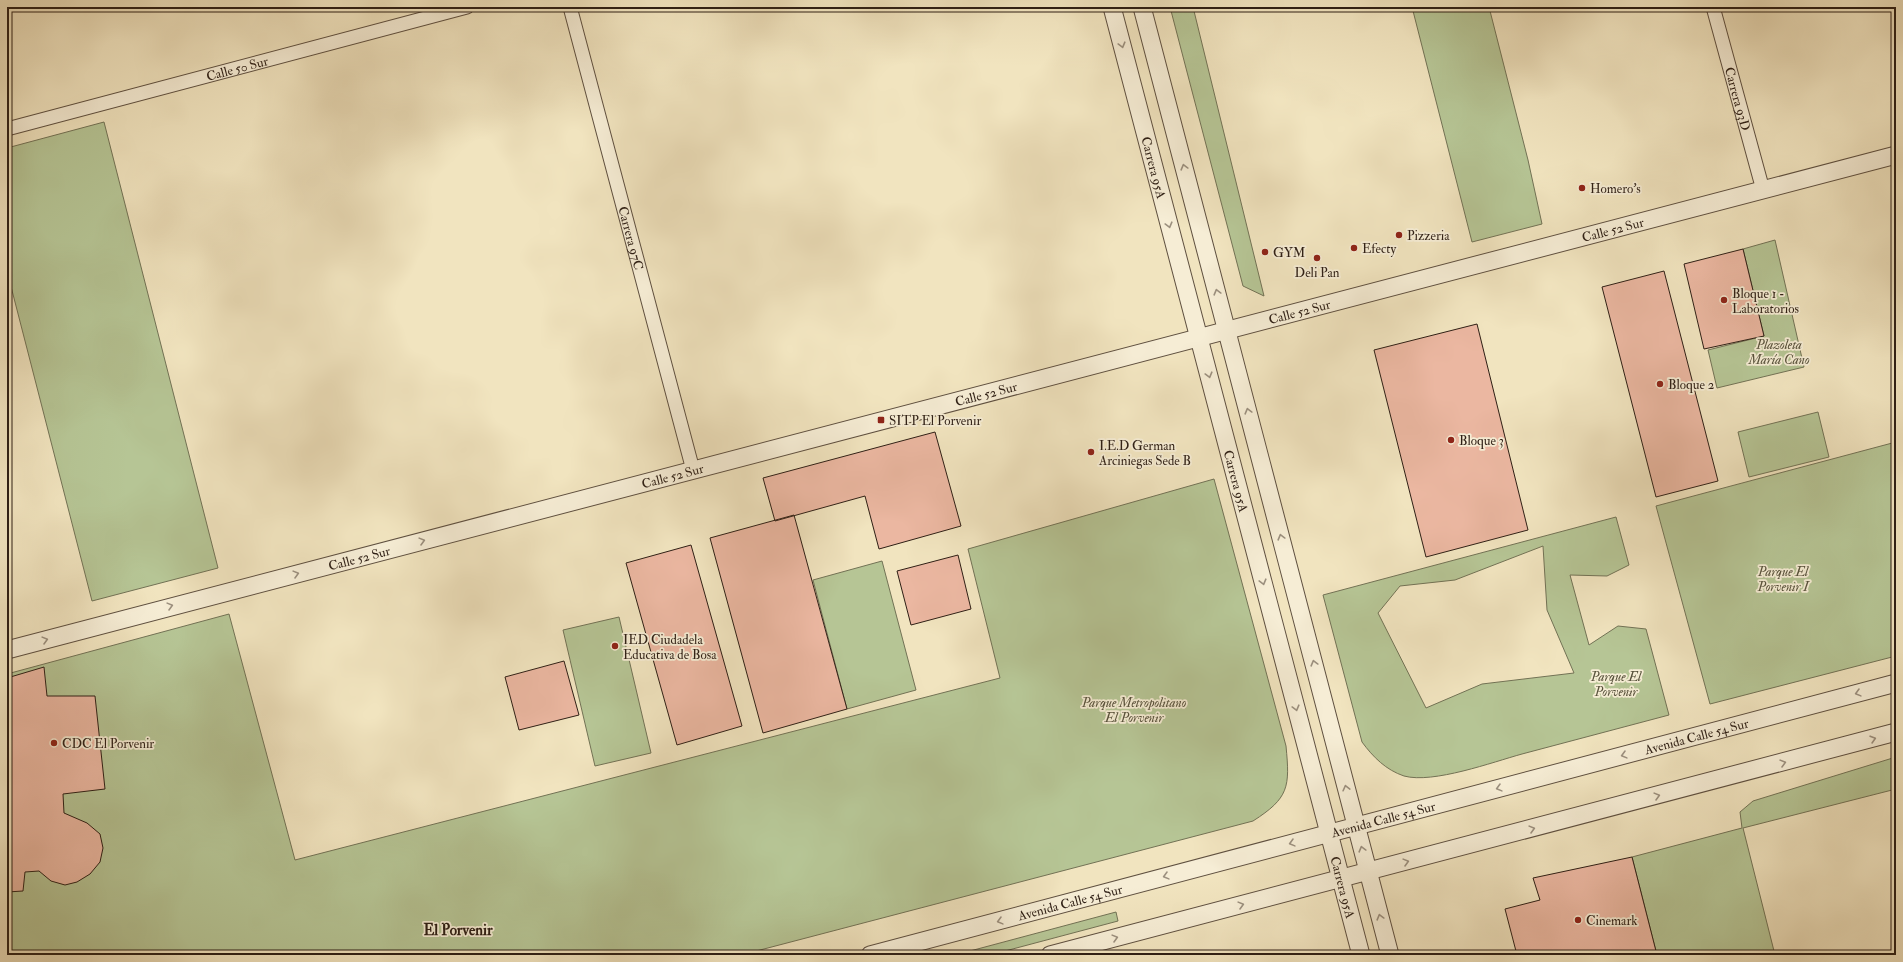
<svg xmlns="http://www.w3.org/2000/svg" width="1903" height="962" viewBox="0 0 1903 962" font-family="'IM FELL Double Pica',serif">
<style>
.green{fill:#b6c595;stroke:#727255;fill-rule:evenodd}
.building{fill:#ebb7a1;stroke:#2e1f15}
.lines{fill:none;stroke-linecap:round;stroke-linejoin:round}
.minor-casing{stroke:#5f5040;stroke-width:15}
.tertiary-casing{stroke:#5f5040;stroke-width:19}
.minor{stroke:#f6edd5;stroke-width:13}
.tertiary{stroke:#f6edd5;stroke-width:17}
.oneway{stroke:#9c907f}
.poi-dot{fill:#8f2418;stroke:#f6edd5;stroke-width:1.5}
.labels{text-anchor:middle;stroke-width:3.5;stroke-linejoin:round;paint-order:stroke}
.street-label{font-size:13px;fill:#2e1f15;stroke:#f6edd5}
.poi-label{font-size:13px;fill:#2e1f15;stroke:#f6edd5;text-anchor:start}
.park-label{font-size:13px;font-style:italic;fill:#57513b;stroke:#f6edd5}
.quarter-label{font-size:15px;font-weight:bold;fill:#2e1f15;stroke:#f6edd5}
</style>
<rect width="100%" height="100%" fill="#f1e4bf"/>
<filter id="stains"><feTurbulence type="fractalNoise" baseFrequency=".005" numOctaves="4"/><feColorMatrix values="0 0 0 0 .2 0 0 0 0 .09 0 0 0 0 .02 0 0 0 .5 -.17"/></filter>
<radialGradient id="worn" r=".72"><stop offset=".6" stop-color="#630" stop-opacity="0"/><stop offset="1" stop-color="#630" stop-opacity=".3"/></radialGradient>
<path class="green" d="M1170 7H1193L1264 296 1243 286Z
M1412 7H1489L1528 160 1542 224 1472 242Z
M104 122 218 568 92 601 7 271V148Z
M1775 240 1804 367 1717 388 1708 350 1764 336 1743 249Z
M1818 412 1829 457 1749 477 1738 432Z
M1896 442V656L1710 704 1656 506Z
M1214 479 1286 746C1290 787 1289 798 1253 821L741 955H7V674L229 614 295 860 1000 678 968 549Z
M1616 517 1629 565 1607 576 1570 575 1589 645 1618 626 1646 629 1669 715C1620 728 1571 741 1522 754 1493 762 1433 784 1404 776 1386 770 1373 757 1362 742L1323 595ZM1543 546 1547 610 1574 673 1482 684 1426 708 1378 613 1400 586 1455 580Z
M882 561 916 690 847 709 813 580Z
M619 617 651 753 595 766 563 630Z
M1896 757V789L1743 828 1775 955H1657L1632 857 1742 828 1740 812 1753 801Z
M1116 912 1118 921 990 955H955Z"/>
<path class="building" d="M1743 249 1764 336 1704 349 1684 264Z
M1664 271 1718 481 1656 497 1602 287Z
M1477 324 1528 530 1426 557 1374 350Z
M935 432 961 526 879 549 865 496 775 521 763 478Z
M794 515 847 709 763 733 710 538Z
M691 545 742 726 677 745 626 563Z
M958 555 971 609 911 625 897 571Z
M564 661 579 715 519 730 505 677Z
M44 667 47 696H95L105 789 63 794 64 813 87 823 100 834 103 848 100 862 90 874 77 882 65 885 51 881 39 871 25 872 23 891 7 892V678Z
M1632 857 1657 955H1517L1505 909 1540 900 1533 878Z"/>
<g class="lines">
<defs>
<g id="minor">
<path id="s1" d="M570 7 693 470"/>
<path id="s2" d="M1713 7 1763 190"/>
<path id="s3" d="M7 129 467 7"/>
</g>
<g id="tertiary">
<path id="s4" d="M1112 7 1361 955"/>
<path d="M1142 7 1390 955"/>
<path id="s5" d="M7 650 1896 155"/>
<path id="s6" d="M870 955 1896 683"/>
<path d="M1050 955 1896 732"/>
</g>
</defs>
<use href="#minor" class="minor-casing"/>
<use href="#tertiary" class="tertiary-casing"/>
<use href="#minor" class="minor"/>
<use href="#tertiary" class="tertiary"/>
</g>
<defs><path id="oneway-chevron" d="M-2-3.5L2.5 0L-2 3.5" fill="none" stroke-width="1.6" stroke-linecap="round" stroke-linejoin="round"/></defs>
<g class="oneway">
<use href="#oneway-chevron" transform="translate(1122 45) rotate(75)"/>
<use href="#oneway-chevron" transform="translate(1184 167) rotate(-105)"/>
<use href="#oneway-chevron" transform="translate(1169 225) rotate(75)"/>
<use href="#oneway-chevron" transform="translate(1217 292) rotate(-105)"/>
<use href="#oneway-chevron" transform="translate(1209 375) rotate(75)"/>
<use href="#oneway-chevron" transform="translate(1248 411) rotate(-105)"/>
<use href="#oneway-chevron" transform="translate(1281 537) rotate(-105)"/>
<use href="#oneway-chevron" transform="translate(422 541) rotate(-15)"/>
<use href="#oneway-chevron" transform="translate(296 574) rotate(-15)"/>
<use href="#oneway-chevron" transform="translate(1263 582) rotate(75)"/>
<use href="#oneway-chevron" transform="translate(170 606) rotate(-15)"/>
<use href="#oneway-chevron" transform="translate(45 640) rotate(-15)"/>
<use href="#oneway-chevron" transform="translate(1314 663) rotate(-105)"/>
<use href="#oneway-chevron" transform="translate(1858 693) rotate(165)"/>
<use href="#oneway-chevron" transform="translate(1296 708) rotate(75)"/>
<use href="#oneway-chevron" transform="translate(1873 739) rotate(-16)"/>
<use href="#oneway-chevron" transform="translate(1624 755) rotate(165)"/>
<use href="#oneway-chevron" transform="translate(1783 763) rotate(-15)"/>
<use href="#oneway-chevron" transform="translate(1346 788) rotate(-104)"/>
<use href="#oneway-chevron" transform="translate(1499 788) rotate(165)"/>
<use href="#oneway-chevron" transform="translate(1657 796) rotate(-15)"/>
<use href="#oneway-chevron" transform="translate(1532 829) rotate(-15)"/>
<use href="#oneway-chevron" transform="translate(1292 843) rotate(165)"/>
<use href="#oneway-chevron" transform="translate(1362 849) rotate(-105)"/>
<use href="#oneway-chevron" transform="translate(1406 862) rotate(-15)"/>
<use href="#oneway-chevron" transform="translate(1166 876) rotate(165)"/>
<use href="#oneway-chevron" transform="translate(1241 905) rotate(-15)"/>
<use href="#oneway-chevron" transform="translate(1380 917) rotate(-105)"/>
<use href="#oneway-chevron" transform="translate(1000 921) rotate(165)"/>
<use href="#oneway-chevron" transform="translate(1115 938) rotate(-15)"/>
</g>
<g class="poi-dot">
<circle cx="1582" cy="188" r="4"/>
<circle cx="1399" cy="235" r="4"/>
<circle cx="1354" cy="248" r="4"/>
<circle cx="1265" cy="252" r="4"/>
<circle cx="1317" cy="258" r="4"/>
<circle cx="1724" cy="300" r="4"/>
<circle cx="1660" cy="384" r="4"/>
<rect x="877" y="416" width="8" height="8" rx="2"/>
<circle cx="1451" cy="440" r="4"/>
<circle cx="1091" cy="452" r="4"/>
<circle cx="615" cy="646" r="4"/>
<circle cx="54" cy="743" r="4"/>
<circle cx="1578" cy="920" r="4"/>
</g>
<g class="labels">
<g class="street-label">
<text dy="5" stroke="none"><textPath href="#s3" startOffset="238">Calle 50 Sur</textPath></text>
<text dy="5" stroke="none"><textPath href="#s2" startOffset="95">Carrera 93D</textPath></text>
<text dy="5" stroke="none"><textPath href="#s4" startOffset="166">Carrera 95A</textPath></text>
<text dy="5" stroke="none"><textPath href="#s5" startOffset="1660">Calle 52 Sur</textPath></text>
<text dy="5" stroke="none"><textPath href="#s1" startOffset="239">Carrera 97C</textPath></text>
<text dy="5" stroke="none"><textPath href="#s5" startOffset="1336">Calle 52 Sur</textPath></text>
<text dy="5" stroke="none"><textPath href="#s5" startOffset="1012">Calle 52 Sur</textPath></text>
<text dy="5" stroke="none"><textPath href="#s5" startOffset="688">Calle 52 Sur</textPath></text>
<text dy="5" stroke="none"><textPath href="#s4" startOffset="490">Carrera 95A</textPath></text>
<text dy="5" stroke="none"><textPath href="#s5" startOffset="364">Calle 52 Sur</textPath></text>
<text dy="5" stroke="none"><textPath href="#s6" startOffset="855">Avenida Calle 54 Sur</textPath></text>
<text dy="5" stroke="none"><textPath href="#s6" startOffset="531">Avenida Calle 54 Sur</textPath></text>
<text dy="5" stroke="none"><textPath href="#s4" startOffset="910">Carrera 95A</textPath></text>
<text dy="5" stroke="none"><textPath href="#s6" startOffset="207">Avenida Calle 54 Sur</textPath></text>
</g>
<g class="poi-label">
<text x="1590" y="193">Homero's</text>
<text x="1407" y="240">Pizzeria</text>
<text x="1362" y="253">Efecty</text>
<text x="1273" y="257">GYM</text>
<text x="1317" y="277" text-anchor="middle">Deli Pan</text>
<text x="1732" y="298">Bloque 1 -<tspan x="1732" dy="15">Laboratorios</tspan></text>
<text x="1668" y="389">Bloque 2</text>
<text x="889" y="425">SITP El Porvenir</text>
<text x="1459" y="445">Bloque 3</text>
<text x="1099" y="450">I.E.D German<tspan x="1099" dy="15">Arciniegas Sede B</tspan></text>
<text x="623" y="644">IED Ciudadela<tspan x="623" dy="15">Educativa de Bosa</tspan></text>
<text x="62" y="748">CDC El Porvenir</text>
<text x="1586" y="925">Cinemark</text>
</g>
<g class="park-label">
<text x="1779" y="349">Plazoleta<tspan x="1779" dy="15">María Cano</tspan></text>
<text x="1783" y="576">Parque El<tspan x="1783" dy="15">Porvenir I</tspan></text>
<text x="1616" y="681">Parque El<tspan x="1616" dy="15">Porvenir</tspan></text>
<text x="1134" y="707">Parque Metropolitano<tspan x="1134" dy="15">El Porvenir</tspan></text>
</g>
<g class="quarter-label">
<text x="458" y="935">El Porvenir</text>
</g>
</g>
<rect width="1903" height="962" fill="none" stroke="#f1e4bf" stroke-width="24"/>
<rect x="8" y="8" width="1887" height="946" fill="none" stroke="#2e1f15" stroke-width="2"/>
<rect x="12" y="12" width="1879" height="938" fill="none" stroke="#2e1f15"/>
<rect width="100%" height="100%" filter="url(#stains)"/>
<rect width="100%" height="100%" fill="url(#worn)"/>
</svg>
